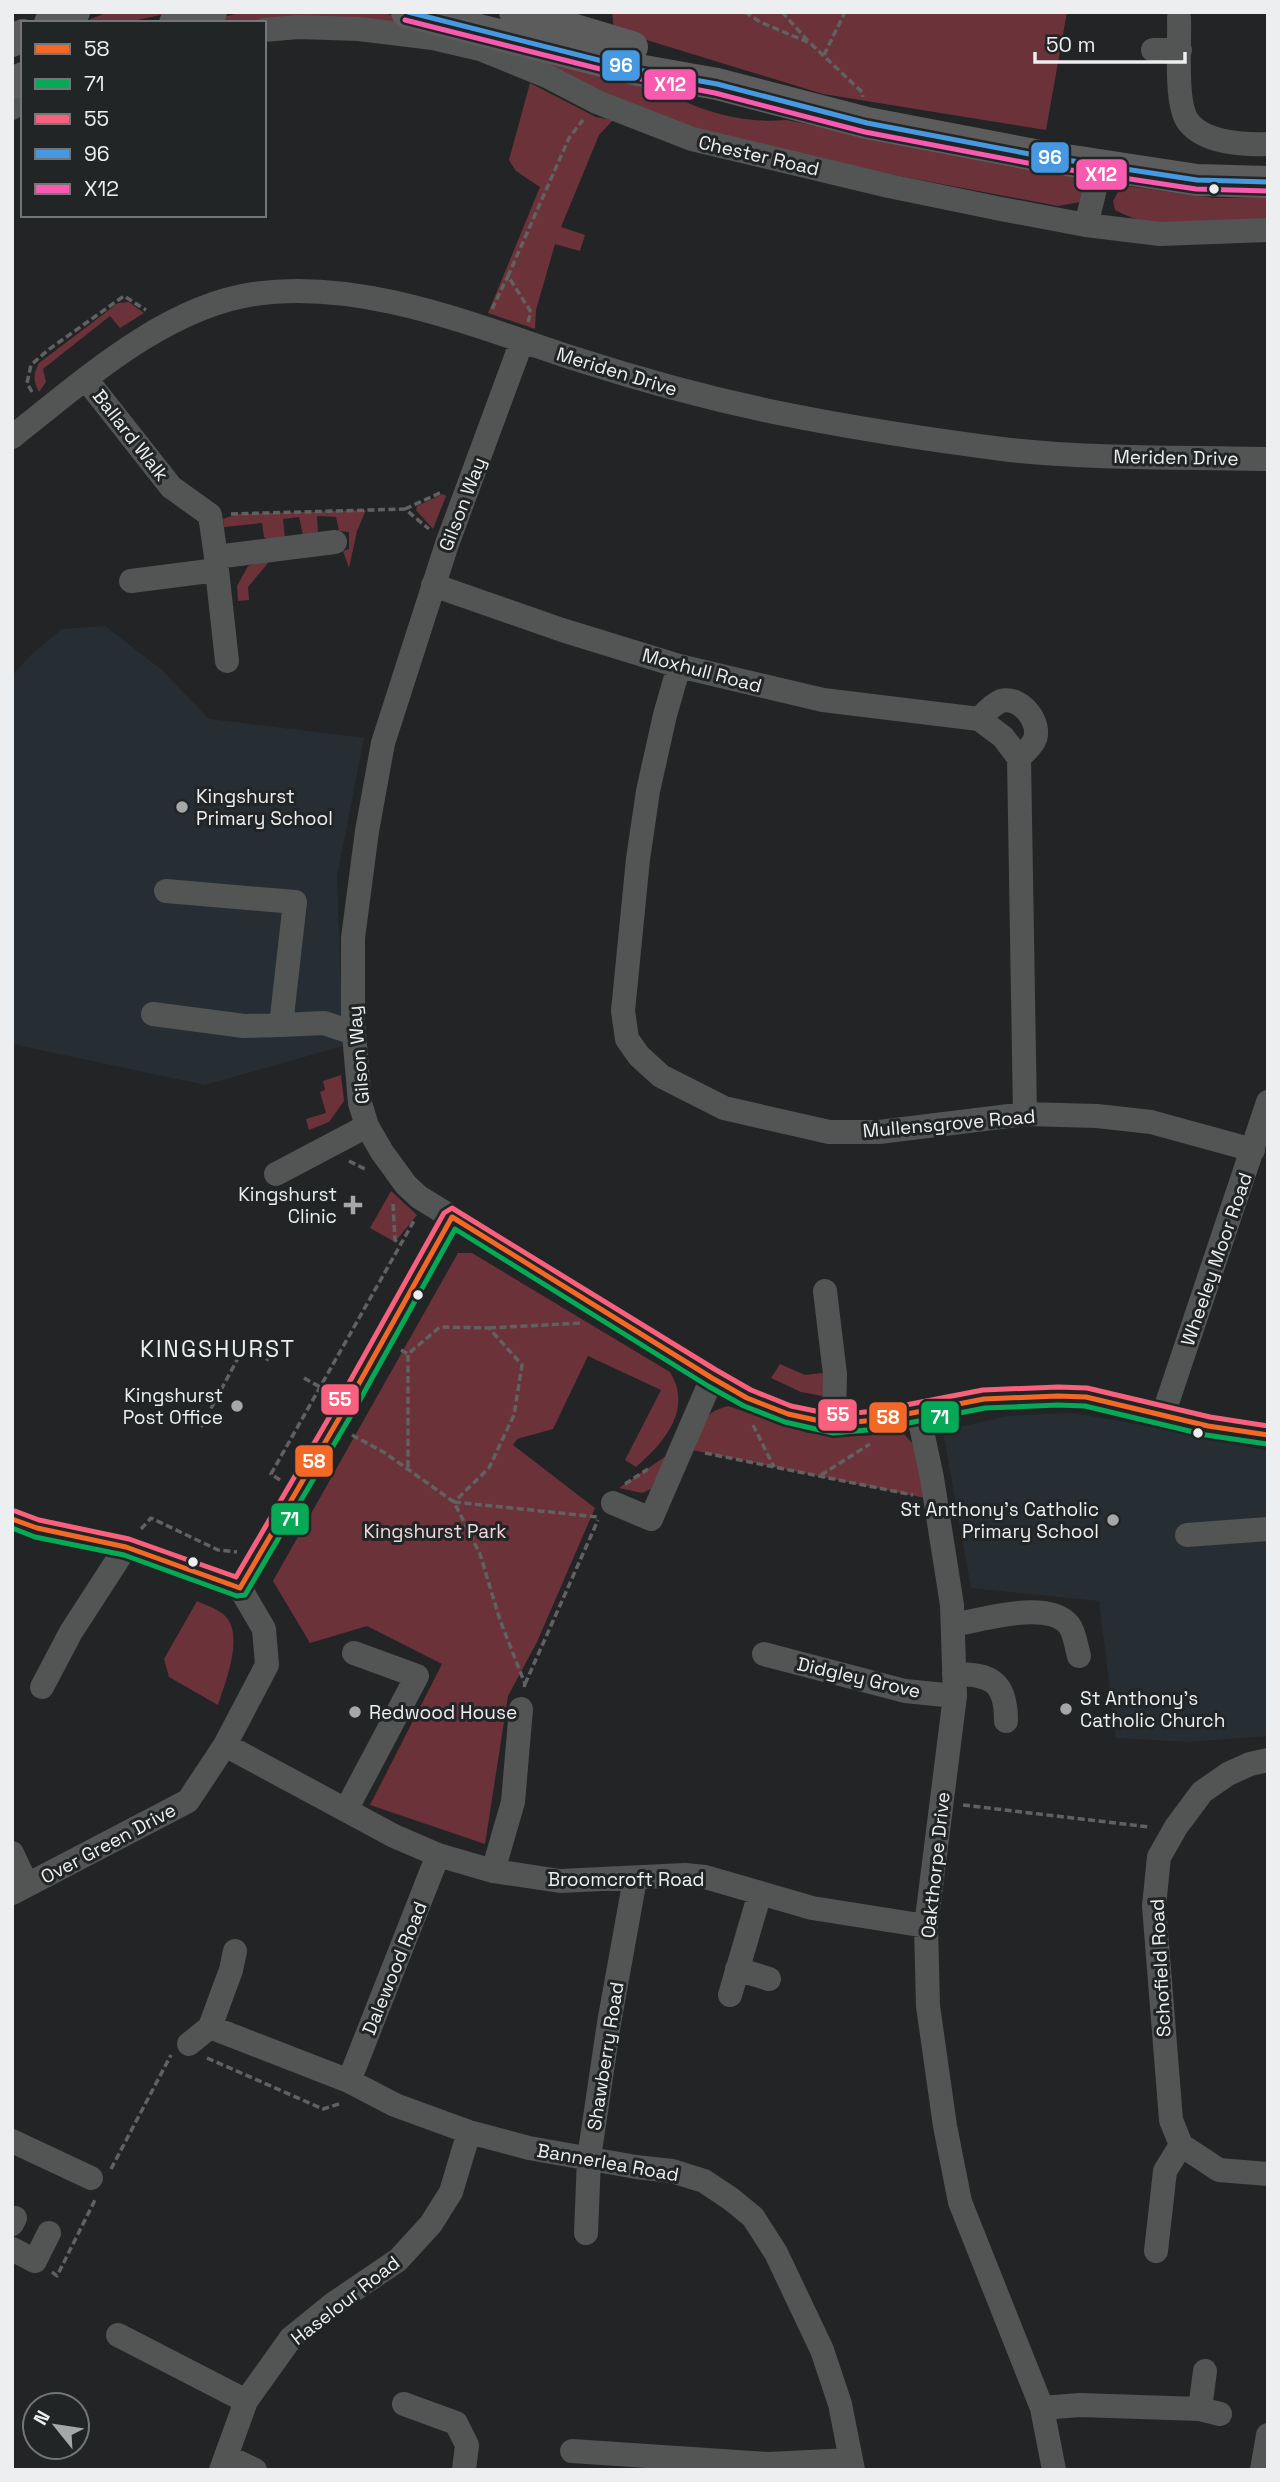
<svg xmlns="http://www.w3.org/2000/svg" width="1280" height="2482" viewBox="0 0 1280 2482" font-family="'Space Grotesk',sans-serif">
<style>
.built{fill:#272e33}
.green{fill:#6b323a}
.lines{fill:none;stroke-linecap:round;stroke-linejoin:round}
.path{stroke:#616161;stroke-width:3.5;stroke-dasharray:7 3.5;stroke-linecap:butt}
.minor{stroke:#535454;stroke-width:24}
.major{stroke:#5c5c5d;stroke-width:32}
.bus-1-casing{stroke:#222526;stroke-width:10}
.bus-2-casing{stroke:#222526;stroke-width:10}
.bus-3-casing{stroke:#222526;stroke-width:10}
.bus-4-casing{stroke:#222526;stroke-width:10}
.bus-5-casing{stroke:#222526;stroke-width:10}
.bus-1{stroke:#f36827;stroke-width:5}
.bus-2{stroke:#06aa56;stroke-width:5}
.bus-3{stroke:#f8607d;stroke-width:5}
.bus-4{stroke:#4699e1;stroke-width:5}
.bus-5{stroke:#f75aaf;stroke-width:5}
.bus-dot{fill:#edeef0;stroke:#222526;stroke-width:2.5}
.poi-dot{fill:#a6a7a9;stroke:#222526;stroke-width:2.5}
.labels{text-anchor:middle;stroke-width:6;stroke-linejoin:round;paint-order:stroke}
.street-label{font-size:19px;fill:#edeef0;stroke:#222526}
.poi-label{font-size:19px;fill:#edeef0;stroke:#222526;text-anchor:start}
.park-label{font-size:19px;fill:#f2d8da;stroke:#222526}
.quarter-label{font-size:23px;letter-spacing:2px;fill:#edeef0;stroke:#222526}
.line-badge{stroke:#222526;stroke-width:2.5}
.badge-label{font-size:19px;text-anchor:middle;font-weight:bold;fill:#fff}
</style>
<rect width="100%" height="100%" fill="#232425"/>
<path class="built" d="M105 626 162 670 209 719 364 738 337 876 343 1046 205 1085 12 1044V676L31 655 62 629Z
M1072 1413 1132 1423 1268 1451V1736L1190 1742 1116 1738 1099 1601 971 1588 943 1431 1007 1416Z"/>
<path class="green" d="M108 12H175L123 23H81Z
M243 12H380L657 87C695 110 740 124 786 120L1076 177 1087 186 1080 202 1058 206 810 159 707 132 621 101 574 78 298 18 252 23H199Z
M612 12H1067L1046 130 823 94 614 30Z
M530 83 596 117 613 120 599 135 561 227 585 235 580 251 555 244 536 310 535 329 488 313 540 187 516 171 509 160Z
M1126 186 1214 198 1268 197V220C1222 224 1156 234 1115 210L1113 201 1119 190Z
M129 302 144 313 120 328 110 316 43 369 46 382 39 392C33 381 33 374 39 363L118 303Z
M443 494 446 496 433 529 416 510 417 506Z
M366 510 357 531 349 568 343 551 349 549V532L339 531 336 517 317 516 318 532 303 535 299 517 283 519 285 538 269 540 264 537 262 523 224 527 223 519 237 514Z
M268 559V563L248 587 249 600 238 601 237 586 248 566Z
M341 1075 344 1101 329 1122 309 1130 306 1119 326 1113 320 1092 325 1090 323 1081Z
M391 1191 417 1215 395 1242 370 1228Z
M458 1253H472L670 1372C693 1409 664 1443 636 1467L625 1460 661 1390 588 1356 553 1429 517 1439 513 1445 595 1508 537 1642 508 1696 485 1844 370 1805 442 1664 367 1626 310 1643 273 1581Z
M780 1364 805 1375 822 1373 830 1376 828 1397 801 1392 771 1378Z
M728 1406 808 1433 864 1436 902 1432 914 1445 925 1498 692 1450C700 1426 701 1413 728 1406Z
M666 1456 651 1489 642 1493 619 1488Z
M197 1601C205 1605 216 1608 223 1614 246 1632 225 1683 218 1705L169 1677 164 1659Z"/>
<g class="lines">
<path class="path" d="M745 12 760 22 810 43 862 92 863 97
M782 12 809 42
M824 55 845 12
M492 309 508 276
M528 322 531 312 508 276 569 138 583 120
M32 392 27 383 31 365 48 350 124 296 146 310
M405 509 442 492
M231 514 405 509 429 529
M349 1161 367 1170
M393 1204 395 1240 401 1244
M489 1328 581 1323
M401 1350 408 1354 440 1327 489 1328 522 1365 514 1415 489 1468 454 1502
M304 1378 329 1392
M753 1425 774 1467
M201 1427 244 1347 269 1360
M352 1435 385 1453 454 1502 480 1554 500 1620 525 1684 524 1687
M705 1453 913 1495
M408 1467V1354
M821 1475 870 1444
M280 1480 271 1474 415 1219
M625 1484 648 1469
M454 1502 598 1517
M141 1529 151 1518 218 1550 237 1552
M525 1684 598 1520
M963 1805 1149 1827
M207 2058 323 2109 342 2103
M111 2169 171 2055
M52 2272 57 2276 96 2198"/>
<path class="minor" d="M1179 18C1180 43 1175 101 1187 120 1202 143 1244 145 1268 144
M264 30 298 27 359 29 433 38 480 49 549 77 597 102 692 139 889 186 1001 209 1086 225 1160 234 1268 230
M1153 50H1180
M12 108 23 101
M1086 225 1101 165
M522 341 447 544 383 743 367 831 353 938V1022L360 1103 367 1126 382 1152 406 1185 419 1197 712 1378 747 1398 788 1414 834 1424 876 1420 984 1399 1058 1396 1086 1397 1208 1426 1268 1435
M86 379 171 487 210 515 216 557 335 542
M12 437C82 382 164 307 254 294 362 278 475 326 576 359 641 380 707 398 774 412 852 428 931 440 1010 450 1095 459 1182 457 1268 459
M217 570 227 661
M131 581 217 570 216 557
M433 585 562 630 679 666 823 700 979 719 1003 737 1019 758 1025 1114
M679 666 665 715 648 791 638 859 623 1011 627 1039 639 1056 661 1076 724 1108 829 1132H879L1025 1114 1097 1116 1151 1122 1253 1150
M979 719C985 713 993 704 1001 701 1021 695 1043 724 1034 741 1031 747 1024 753 1019 758
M166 891 295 902 281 1025 324 1023 354 1033
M153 1014 244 1026 281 1025
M276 1174 367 1126
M825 1291 835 1374 834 1424
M918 1412 932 1478 952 1605 955 1696 926 1926 928 2006 945 2126 960 2202 1042 2408 1054 2470
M1163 1415 1268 1102
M613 1503 651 1519 712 1378
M12 1519 37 1528 126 1547 240 1588 264 1629 267 1665 225 1745 188 1801 12 1893
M1187 1535 1268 1529
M240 1588 348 1403 452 1217
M953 1625C981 1620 1048 1599 1069 1625 1075 1633 1076 1646 1079 1656
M764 1654 905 1691 955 1696
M954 1674C992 1674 1006 1682 1006 1721
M42 1687 71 1632 126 1547
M225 1745 394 1836 438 1855 493 1871 560 1881 685 1875 705 1877 812 1908 926 1926
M1268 1760 1250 1764 1228 1774 1202 1792 1176 1827 1159 1857 1154 1906 1171 2120 1181 2145 1219 2170 1268 2174
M346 1810 417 1676 354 1653
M12 1853 27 1885
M493 1871 513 1802 521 1709
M235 1951 231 1970 210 2027 349 2081 395 2105 469 2132 529 2148 636 2167 672 2171 704 2181 731 2199 753 2217 776 2253 822 2350 840 2404 853 2470
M737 1969 769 1979
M730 1995 760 1893
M189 2044 210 2027
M349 2081 438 1855
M12 2141 91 2178
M12 2224 15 2218
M586 2233 589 2158 609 2023 635 1879
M12 2249 35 2261 49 2233
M1156 2251 1165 2171 1181 2145
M118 2335 246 2401
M404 2404 456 2423 467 2445 464 2470
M1042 2408 1080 2405 1200 2409 1220 2414
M1200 2409 1205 2371
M572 2451 768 2464 850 2460
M228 2457 255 2470
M221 2470 246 2401 291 2338 333 2304 398 2260 431 2224 451 2192 469 2132
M1262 2470 1268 2435"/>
<path class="major" d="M407 12 638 70 717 84 867 123 1040 156 1197 180 1268 182
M515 12 632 47
M50 23 74 12
M175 23 211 12
M12 41 23 35
M12 83 23 78"/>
<defs>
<path id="bus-1" d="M12 1519 37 1528 126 1547 240 1588 348 1403 452 1217 712 1378 747 1398 788 1414 834 1424 876 1420 984 1399 1058 1396 1086 1397 1208 1426 1268 1435"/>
<path id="bus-2" d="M12 1528 35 1537 124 1555 237 1596 245 1595 356 1407 455 1229 708 1386 744 1406 785 1422 833 1433 878 1429 985 1408 1058 1405 1085 1406 1206 1435 1267 1444"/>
<path id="bus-3" d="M15 1511 39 1520 129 1539 236 1577 340 1399 444 1213 452 1208 716 1370 751 1390 791 1406 835 1415 875 1411 983 1390 1058 1387 1087 1388 1210 1417 1268 1426"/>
<path id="bus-4" d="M408 12 638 70 717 84 867 123 1040 156 1197 180 1268 182"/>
<path id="bus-5" d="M405 20 636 78 715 93 865 132 1038 165 1196 189 1268 191"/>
</defs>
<use href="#bus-1" class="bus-1-casing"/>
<use href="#bus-2" class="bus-2-casing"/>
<use href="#bus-3" class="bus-3-casing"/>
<use href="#bus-4" class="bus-4-casing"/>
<use href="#bus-5" class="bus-5-casing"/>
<use href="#bus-1" class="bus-1"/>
<use href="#bus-2" class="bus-2"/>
<use href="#bus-3" class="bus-3"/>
<use href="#bus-4" class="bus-4"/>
<use href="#bus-5" class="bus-5"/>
</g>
<g class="bus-dot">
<circle cx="1214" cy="189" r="6"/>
<circle cx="418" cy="1295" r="6"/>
<circle cx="1198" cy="1433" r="6"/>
<circle cx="193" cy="1562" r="6"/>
</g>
<g class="poi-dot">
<circle cx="182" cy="807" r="7"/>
<path d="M349.5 1194.5h7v7h7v7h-7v7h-7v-7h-7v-7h7z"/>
<circle cx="237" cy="1406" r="7"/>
<circle cx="1113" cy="1520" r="7"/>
<circle cx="1066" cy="1709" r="7"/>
<circle cx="355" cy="1712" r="7"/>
</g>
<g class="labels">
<g class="street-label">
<text transform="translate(759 155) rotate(13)" y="7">Chester Road</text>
<text transform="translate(617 371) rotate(17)" y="7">Meriden Drive</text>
<text transform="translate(131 435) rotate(52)" y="7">Ballard Walk</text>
<text transform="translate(1176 457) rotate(1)" y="7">Meriden Drive</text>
<text transform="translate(462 504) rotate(-69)" y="7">Gilson Way</text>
<text transform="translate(702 670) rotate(15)" y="7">Moxhull Road</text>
<text transform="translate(358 1055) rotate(-95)" y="7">Gilson Way</text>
<text transform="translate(949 1123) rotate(-5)" y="7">Mullensgrove Road</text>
<text transform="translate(1216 1259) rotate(-71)" y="7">Wheeley Moor Road</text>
<text transform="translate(859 1677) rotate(13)" y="7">Didgley Grove</text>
<text transform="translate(108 1843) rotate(-28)" y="7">Over Green Drive</text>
<text transform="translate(935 1865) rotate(-84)" y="7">Oakthorpe Drive</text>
<text x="626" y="1886">Broomcroft Road</text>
<text transform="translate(394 1968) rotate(-68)" y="7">Dalewood Road</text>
<text transform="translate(1160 1968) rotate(-93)" y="7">Schofield Road</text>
<text transform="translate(605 2056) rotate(-81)" y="7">Shawberry Road</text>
<text transform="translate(608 2162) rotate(10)" y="7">Bannerlea Road</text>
<text transform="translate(345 2300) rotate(-38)" y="7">Haselour Road</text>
</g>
<g class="poi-label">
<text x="196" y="803">Kingshurst<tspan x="196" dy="22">Primary School</tspan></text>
<text x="337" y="1201" text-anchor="end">Kingshurst<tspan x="337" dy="22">Clinic</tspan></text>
<text x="223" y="1402" text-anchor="end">Kingshurst<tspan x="223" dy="22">Post Office</tspan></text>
<text x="1099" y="1516" text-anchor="end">St Anthony's Catholic<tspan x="1099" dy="22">Primary School</tspan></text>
<text x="1080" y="1705">St Anthony's<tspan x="1080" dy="22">Catholic Church</tspan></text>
<text x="369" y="1719">Redwood House</text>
</g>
<g class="park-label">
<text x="435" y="1538">Kingshurst Park</text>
</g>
<g class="quarter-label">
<text x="218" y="1357">KINGSHURST</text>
</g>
</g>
<g class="line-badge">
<rect x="601" y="49" width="40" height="33" rx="7" fill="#4699e1"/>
<rect x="643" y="68" width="54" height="33" rx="7" fill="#f75aaf"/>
<rect x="1030" y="141" width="40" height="33" rx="7" fill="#4699e1"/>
<rect x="1075" y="158" width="53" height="33" rx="7" fill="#f75aaf"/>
<rect x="320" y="1383" width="40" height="33" rx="7" fill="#f8607d"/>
<rect x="817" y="1398" width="41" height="34" rx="7" fill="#f8607d"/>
<rect x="920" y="1400" width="40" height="34" rx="7" fill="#06aa56"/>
<rect x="868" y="1401" width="40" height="33" rx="7" fill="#f36827"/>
<rect x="294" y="1444" width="40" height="34" rx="7" fill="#f36827"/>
<rect x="270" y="1502" width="40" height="34" rx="7" fill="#06aa56"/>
</g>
<g class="badge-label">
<text x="621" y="72">96</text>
<text x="670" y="91">X12</text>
<text x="1050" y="164">96</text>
<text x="1101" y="181">X12</text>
<text x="340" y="1406">55</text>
<text x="838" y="1421">55</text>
<text x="940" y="1424">71</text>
<text x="888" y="1424">58</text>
<text x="314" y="1468">58</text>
<text x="290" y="1526">71</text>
</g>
<rect width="1280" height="2482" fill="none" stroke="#edeef0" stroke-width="28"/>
<rect x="21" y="21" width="245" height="196" fill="#222526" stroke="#737577" stroke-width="2"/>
<rect x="35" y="44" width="35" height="10" fill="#f36827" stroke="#737577" stroke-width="2"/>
<text x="84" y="56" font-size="21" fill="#edeef0">58</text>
<rect x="35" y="79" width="35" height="10" fill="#06aa56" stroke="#737577" stroke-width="2"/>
<text x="84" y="91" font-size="21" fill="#edeef0">71</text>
<rect x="35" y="114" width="35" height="10" fill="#f8607d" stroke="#737577" stroke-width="2"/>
<text x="84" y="126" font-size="21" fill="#edeef0">55</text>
<rect x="35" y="149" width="35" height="10" fill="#4699e1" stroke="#737577" stroke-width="2"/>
<text x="84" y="161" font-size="21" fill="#edeef0">96</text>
<rect x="35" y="184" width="35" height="10" fill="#f75aaf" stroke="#737577" stroke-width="2"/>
<text x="84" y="196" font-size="21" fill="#edeef0">X12</text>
<g transform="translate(56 2426) rotate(300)"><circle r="33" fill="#222526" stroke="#737577" stroke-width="2"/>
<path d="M0-5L12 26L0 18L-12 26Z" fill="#a6a7a9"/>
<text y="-10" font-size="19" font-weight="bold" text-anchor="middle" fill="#edeef0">N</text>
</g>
<path d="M1035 52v10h150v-10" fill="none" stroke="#edeef0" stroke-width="3.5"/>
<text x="1046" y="52" font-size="21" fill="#edeef0" stroke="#222526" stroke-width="5" paint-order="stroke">50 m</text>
</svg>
